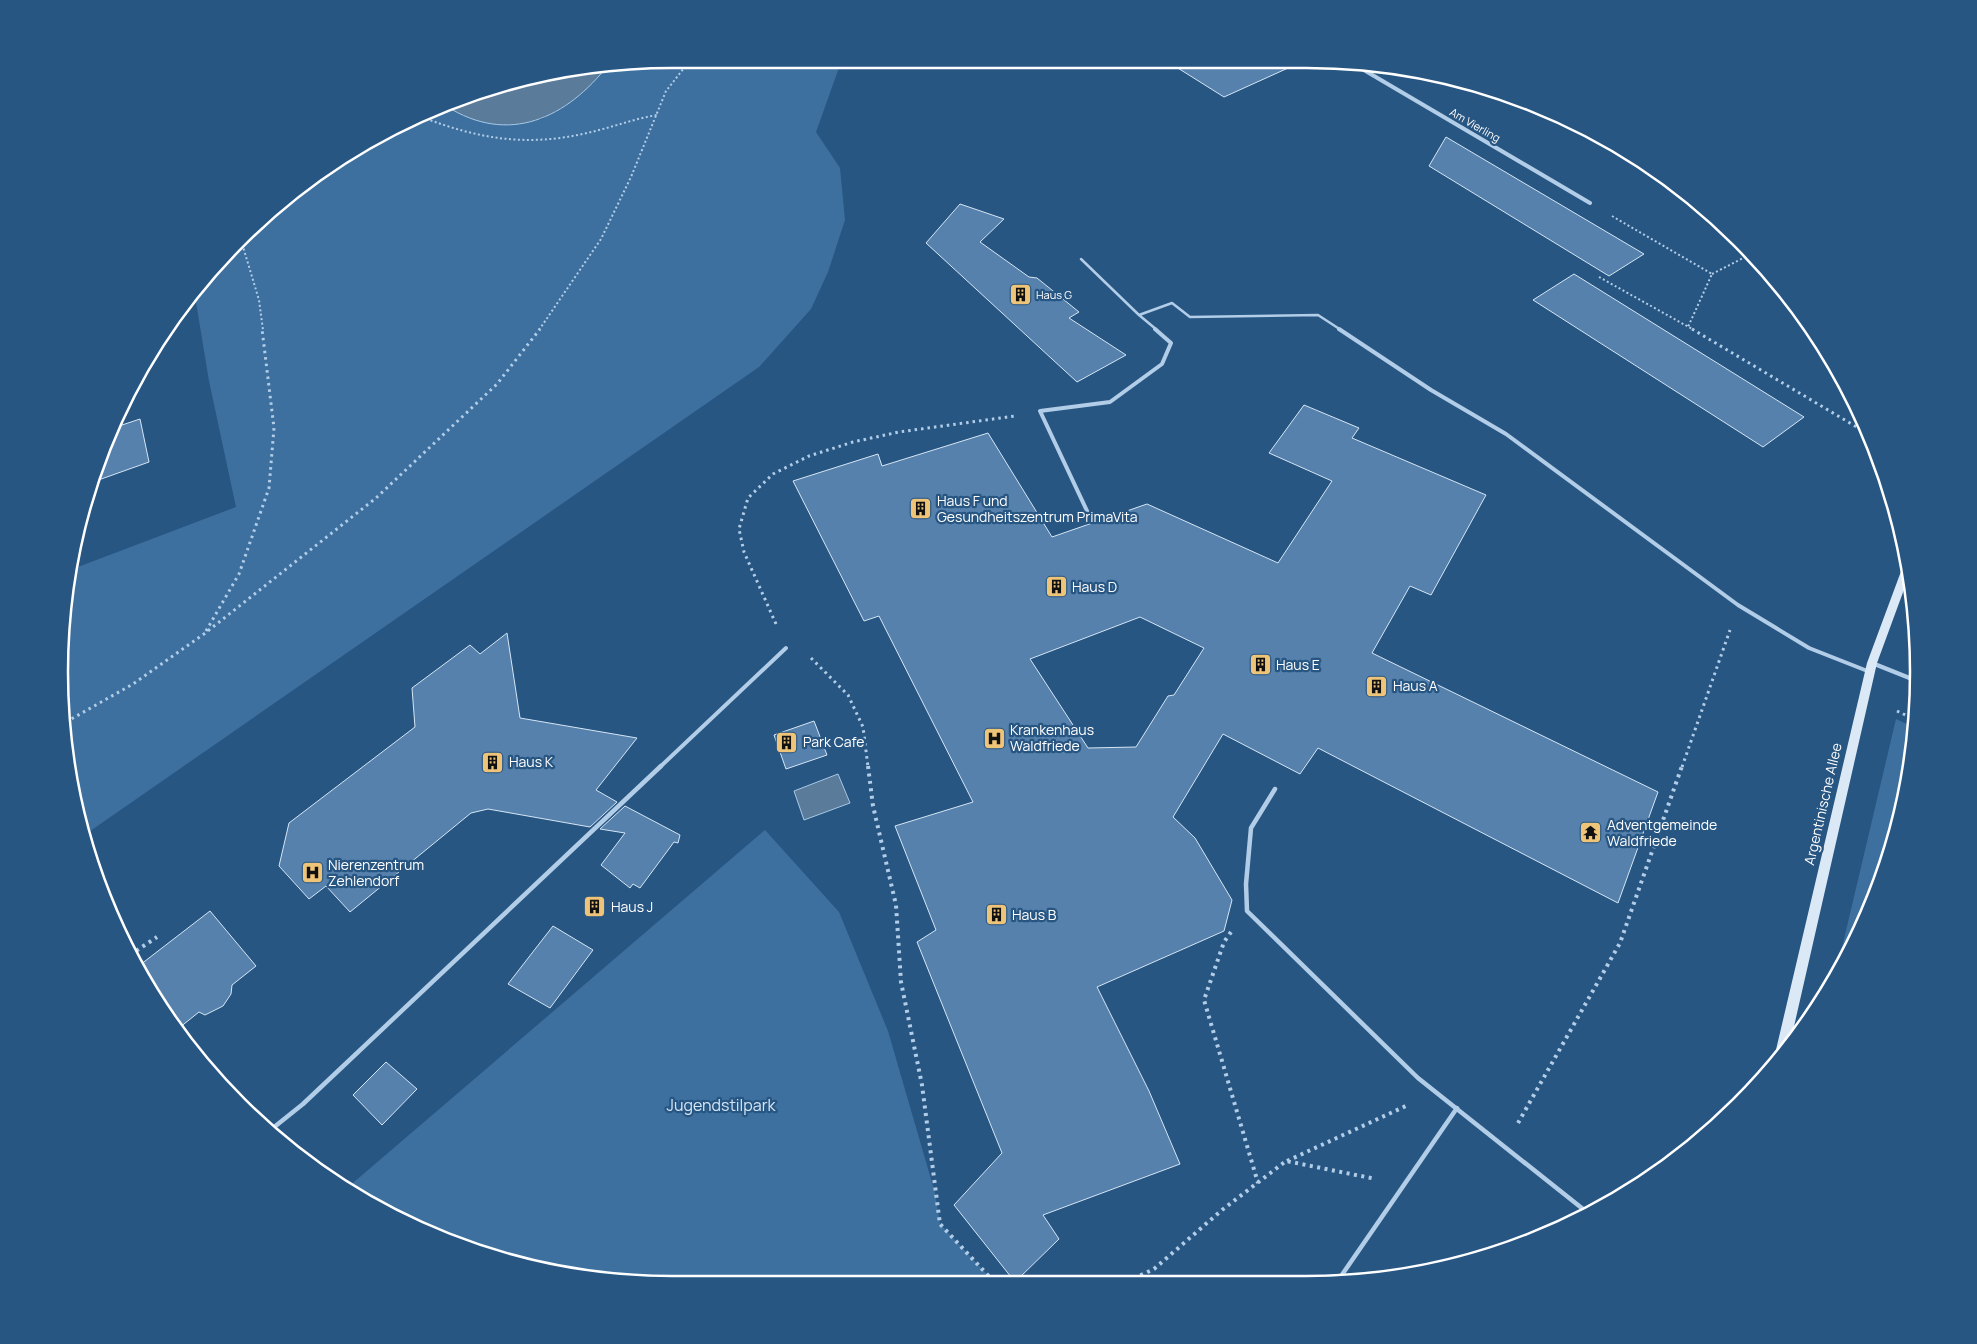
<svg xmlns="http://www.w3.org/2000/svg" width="1977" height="1344" viewBox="0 0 1977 1344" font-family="Manrope,sans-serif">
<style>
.green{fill:#3d709f}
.water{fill:#5b7b9a;stroke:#a7c9e7}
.building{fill:#5581ac;stroke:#d5e6f5;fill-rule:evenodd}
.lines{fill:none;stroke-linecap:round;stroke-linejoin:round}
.path-far2{stroke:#b2cde7;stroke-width:2;stroke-dasharray:2 2.5;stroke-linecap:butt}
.path-far1{stroke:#b2cde7;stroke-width:3;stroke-dasharray:2.5 4;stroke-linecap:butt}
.path{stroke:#b2cde7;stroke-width:4;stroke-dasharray:3 4.5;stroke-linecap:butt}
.lane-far2{stroke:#b2cde7;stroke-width:2.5}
.lane-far1{stroke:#b2cde7;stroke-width:4}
.lane{stroke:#b2cde7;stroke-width:4.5}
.street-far1{stroke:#b2cde7;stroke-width:4}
.street{stroke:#b2cde7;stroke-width:4.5}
.secondary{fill:#dbe9f6;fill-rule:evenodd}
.labels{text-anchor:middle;stroke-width:4.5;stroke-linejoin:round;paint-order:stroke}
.far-street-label{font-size:11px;fill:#fff;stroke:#285683}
.far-poi-label{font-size:11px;fill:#fff;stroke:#285683;text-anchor:start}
.poi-label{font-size:14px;fill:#fff;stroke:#285683;text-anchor:start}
.street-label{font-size:14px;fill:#fff;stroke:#285683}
.near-park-label{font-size:16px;fill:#d5e6f5;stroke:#285683}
.rim{fill:none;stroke:#fff;stroke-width:2.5}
</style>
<rect width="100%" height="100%" fill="#285683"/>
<path class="green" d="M841 62 816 132 840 168 845 220 828 272 811 309 759 367 83 836 71 792 60 632 70 570 236 507 209 381 194 290 267 211 331 162 446 106 467 116 508 125 543 119 609 64Z
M1896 719 1913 727 1907 791 1872 906 1836 973Z
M765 830 839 912 888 1031 935 1193 940 1224 997 1285H672L553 1274 401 1222 347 1188Z"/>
<path class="water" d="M592 64H609C567 118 509 146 446 106L475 91Z
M838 774 850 803 804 820 794 791Z"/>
<path class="building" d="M1305 59H1308L1224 97 1165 60Z
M1446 137 1644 254 1609 276 1429 166Z
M960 204 1004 219 980 242 1029 277 1037 278 1079 312 1069 318 1126 355 1077 382 926 243Z
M1574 274 1722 366 1804 417 1763 447 1533 300Z
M1304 405 1359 428 1352 438 1486 495 1431 595 1410 586 1372 653 1658 792 1618 903 1318 748 1300 774 1223 734 1173 817 1195 838 1232 900 1224 931 1097 987 1149 1091 1180 1164 1043 1215 1059 1239 1015 1282 954 1205 1002 1153 917 942 936 930 895 826 973 802 879 616 864 621 793 481 878 454 882 466 988 433 1052 537 1147 504 1278 563 1332 481 1269 453ZM1140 617 1204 648 1174 695 1168 696 1136 747 1088 748 1030 659Z
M140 419 149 462 90 483 105 438 110 429Z
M507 633 520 718 637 738 596 790 617 802 590 827 488 809 471 813 350 912 326 886 309 899 279 866 289 823 415 727 412 688 470 645 480 654Z
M814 721 827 755 786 769 774 735Z
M625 806 680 835 678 843 674 842 640 888 633 884 630 888 601 865 625 833 600 829Z
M210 911 256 966 232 985 231 994 223 1006 205 1015 199 1012 179 1028 141 978 136 968Z
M553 926 593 950 550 1008 508 984Z
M386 1062 417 1089 382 1125 353 1095Z"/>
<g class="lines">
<path class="path-far2" d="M1550 113 1659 173
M422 117C478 139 527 147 587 133 610 128 633 119 657 115
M1612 216 1712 274 1688 327
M241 240 259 300 263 330
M1712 274 1751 254
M1599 277 1694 330
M539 330 601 239 631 177 666 91 688 63"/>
<path class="path-far1" d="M1692 329 1870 435
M776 624 744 552 739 529 748 498 773 474 809 456 853 442 899 432 1015 416
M206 631 239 574 269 488 274 428 262 329
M811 658 848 695 863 727 868 767
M1897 711 1914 719
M66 722 133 684 204 634 376 498 497 384 540 329
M1682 767 1730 630"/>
<path class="path" d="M868 766 873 806 896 905 901 982 922 1085 940 1224 997 1285
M1231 932 1224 942 1204 1000 1258 1183
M130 955 157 937
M1518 1123 1620 943 1682 766
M1287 1161 1408 1105
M1120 1285 1154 1269 1222 1210 1286 1161 1376 1179"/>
<path class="lane-far2" d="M1081 259 1139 315 1172 303 1190 317 1318 315 1341 330
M1139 315 1157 330"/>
<path class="lane-far1" d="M1339 329 1431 390 1506 434 1738 605 1809 648 1870 672
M1088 513 1040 411 1110 402 1162 364 1171 343 1155 329
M660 767 786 648"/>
<path class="lane" d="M1275 789 1251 828 1246 884 1247 911 1418 1078 1588 1213
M268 1132 303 1104 661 766
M1337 1282 1457 1108"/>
<path class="street-far1" d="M1352 63 1590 203"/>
<path class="street" d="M1872 663 1917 681"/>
<path class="secondary" d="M1907 562 1909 576 1877 663 1790 1044 1777 1059 1775 1054 1867 663 1903 566Z"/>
</g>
<defs>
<symbol id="building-square" viewBox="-11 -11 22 22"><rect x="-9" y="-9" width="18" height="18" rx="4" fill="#eec478" stroke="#285683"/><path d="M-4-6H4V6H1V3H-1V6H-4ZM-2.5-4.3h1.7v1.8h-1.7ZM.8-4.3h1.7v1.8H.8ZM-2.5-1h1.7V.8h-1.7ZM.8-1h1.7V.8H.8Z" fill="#111"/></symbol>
<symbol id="hospital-square" viewBox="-11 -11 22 22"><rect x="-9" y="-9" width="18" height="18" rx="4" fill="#eec478" stroke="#285683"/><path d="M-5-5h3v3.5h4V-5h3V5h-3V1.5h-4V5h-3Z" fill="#111"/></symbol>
<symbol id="temple-square" viewBox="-11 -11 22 22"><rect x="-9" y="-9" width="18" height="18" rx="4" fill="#eec478" stroke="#285683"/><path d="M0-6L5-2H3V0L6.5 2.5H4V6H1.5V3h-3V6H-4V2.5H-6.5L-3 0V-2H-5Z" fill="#111"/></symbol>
</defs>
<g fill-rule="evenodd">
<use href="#building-square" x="1008" y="282" width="25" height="25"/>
<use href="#building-square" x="908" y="496" width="25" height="25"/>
<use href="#building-square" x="1044" y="574" width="25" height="25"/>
<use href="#building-square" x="1248" y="652" width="25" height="25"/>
<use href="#building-square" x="1364" y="674" width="25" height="25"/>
<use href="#hospital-square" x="982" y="726" width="25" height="25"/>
<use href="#building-square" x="774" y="730" width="25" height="25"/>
<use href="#building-square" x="480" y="750" width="25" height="25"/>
<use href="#temple-square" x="1578" y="820" width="25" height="25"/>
<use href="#hospital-square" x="300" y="860" width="25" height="25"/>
<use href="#building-square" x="582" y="894" width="25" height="25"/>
<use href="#building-square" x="984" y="902" width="25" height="25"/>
</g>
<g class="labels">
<g class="far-street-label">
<text transform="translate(1475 125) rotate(30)" y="4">Am Vierling</text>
</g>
<g class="far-poi-label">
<text x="1036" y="299">Haus G</text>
</g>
<g class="poi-label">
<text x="937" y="506">Haus F und<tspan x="937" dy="16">Gesundheitszentrum PrimaVita</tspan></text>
<text x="1072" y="592">Haus D</text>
<text x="1276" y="670">Haus E</text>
<text x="1393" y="691">Haus A</text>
<text x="1010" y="735">Krankenhaus<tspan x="1010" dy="16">Waldfriede</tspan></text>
<text x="803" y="747">Park Cafe</text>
<text x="509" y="767">Haus K</text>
<text x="1607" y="830">Adventgemeinde<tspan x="1607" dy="16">Waldfriede</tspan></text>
<text x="328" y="870">Nierenzentrum<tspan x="328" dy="16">Zehlendorf</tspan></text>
<text x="611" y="912">Haus J</text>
<text x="1012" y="920">Haus B</text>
</g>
<g class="street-label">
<text transform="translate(1823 804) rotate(-77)" y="5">Argentinische Allee</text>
</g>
<g class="near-park-label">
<text x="721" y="1111">Jugendstilpark</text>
</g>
</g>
<path d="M0 0H1977V1344H0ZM672 68H1306A604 604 0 0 1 1910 672V672A604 604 0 0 1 1306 1276H672A604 604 0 0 1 68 672V672A604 604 0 0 1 672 68Z" fill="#285683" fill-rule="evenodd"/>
<path class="rim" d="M672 68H1306A604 604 0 0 1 1910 672V672A604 604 0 0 1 1306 1276H672A604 604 0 0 1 68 672V672A604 604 0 0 1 672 68Z"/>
</svg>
